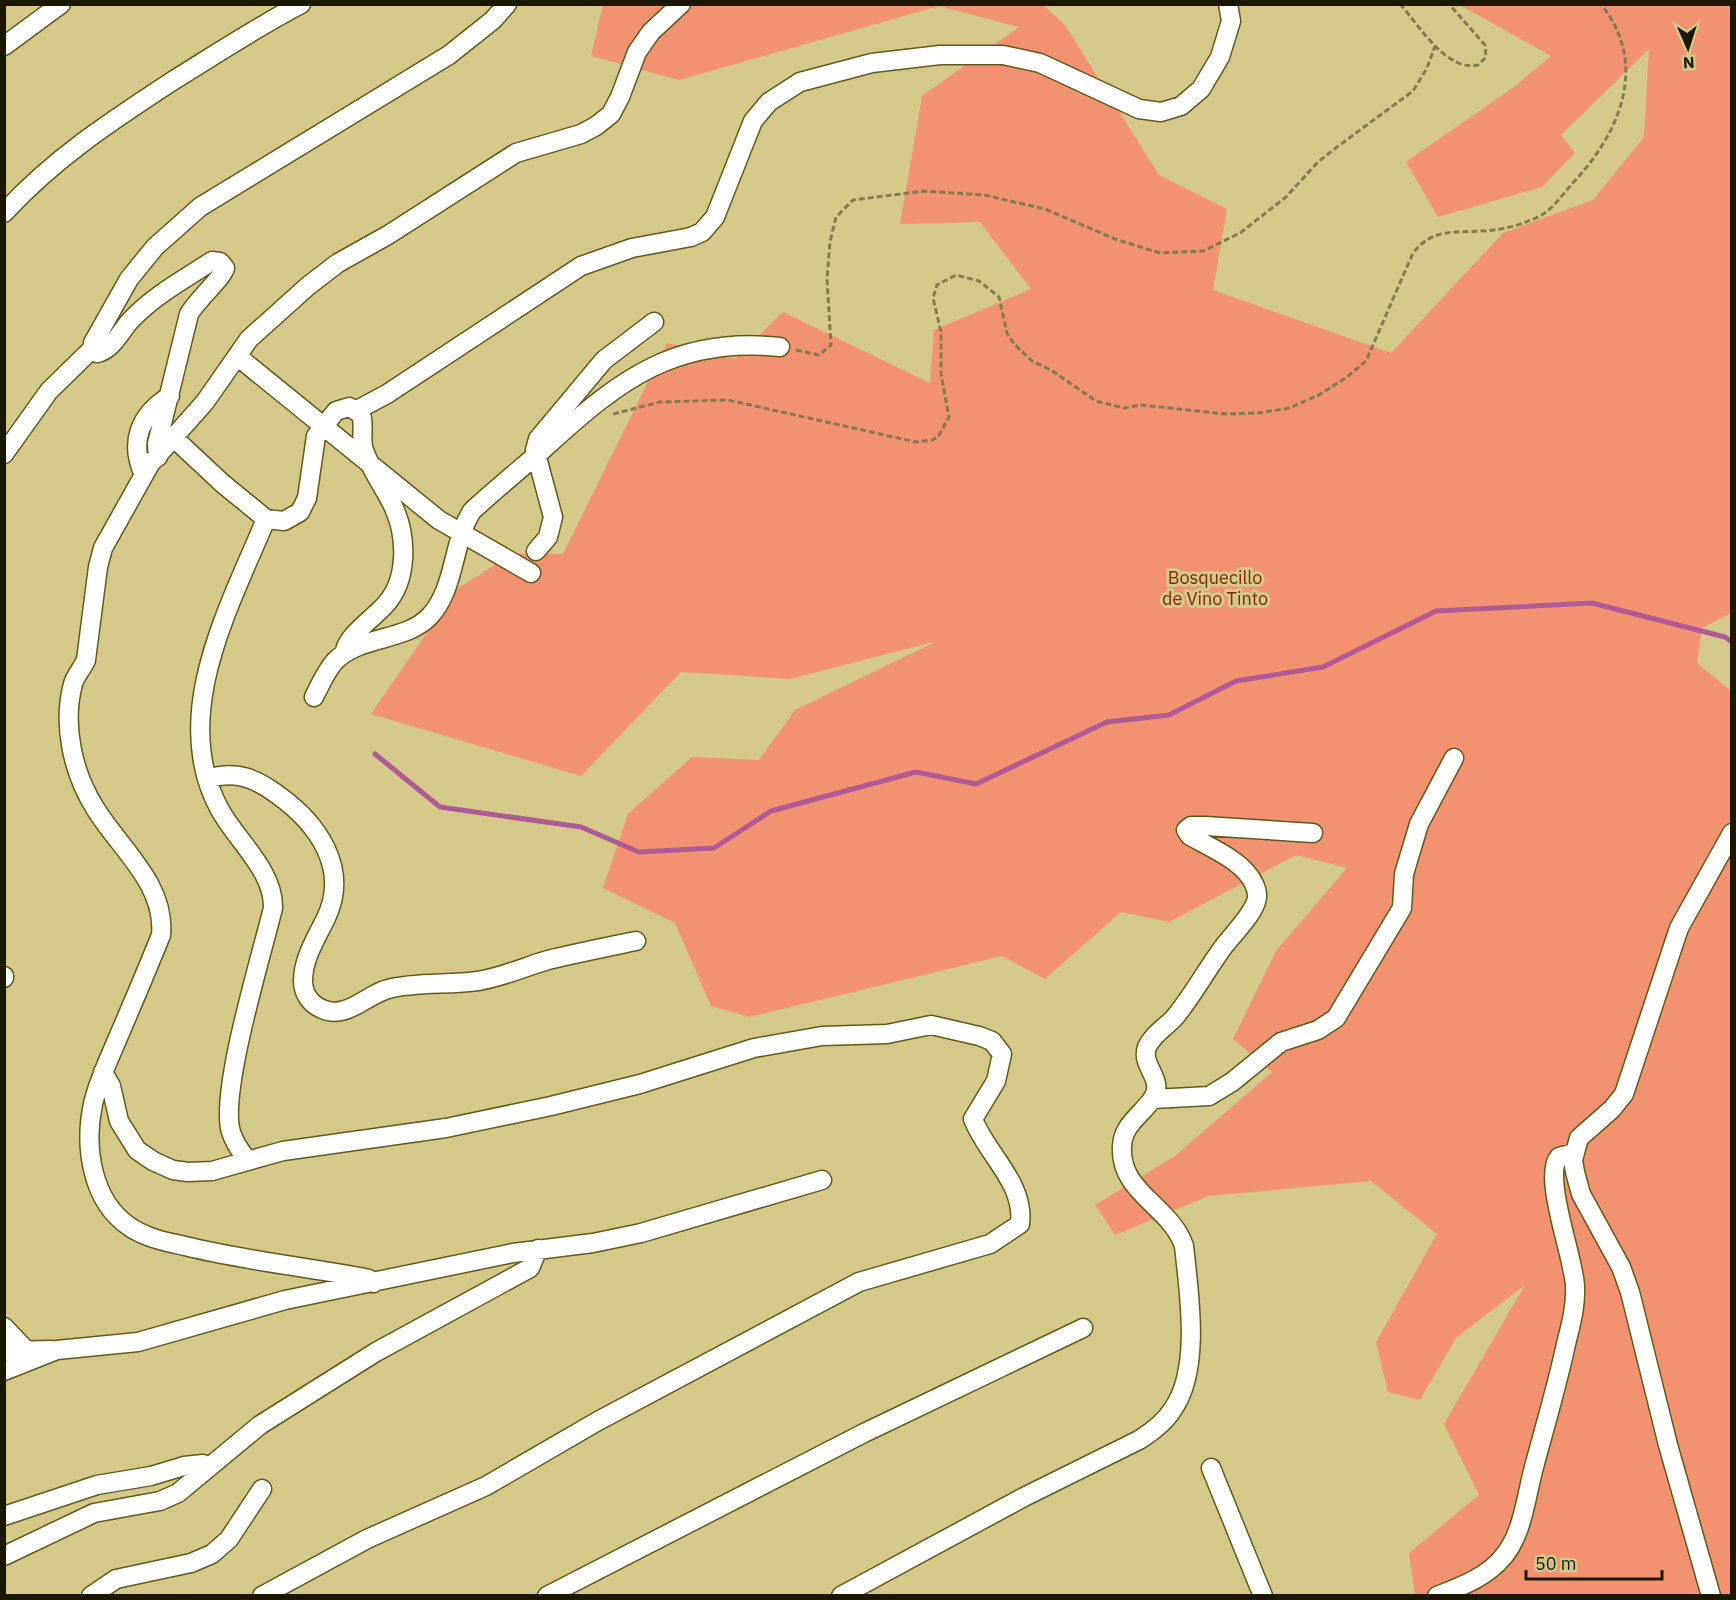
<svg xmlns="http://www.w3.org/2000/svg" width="1736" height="1600" viewBox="0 0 1736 1600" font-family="'IBM Plex Sans',sans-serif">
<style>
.green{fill:#f29271}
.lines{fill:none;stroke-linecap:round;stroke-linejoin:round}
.stream{stroke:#ae5b95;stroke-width:5}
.minor-casing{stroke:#645918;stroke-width:21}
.path{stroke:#847c4e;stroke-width:3;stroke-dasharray:6 3;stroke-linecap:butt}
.minor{stroke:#fff;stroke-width:18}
.labels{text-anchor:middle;stroke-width:6;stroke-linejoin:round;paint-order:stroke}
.park-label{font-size:18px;fill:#812a04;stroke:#d4c989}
</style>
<rect width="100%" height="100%" fill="#d4c989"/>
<path class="green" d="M603 5H1043L1065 25 1159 175 1227 209 1213 290 1391 353 1503 233 1593 200 1644 137 1649 49 1561 135 1575 153 1542 187 1438 217 1406 162 1514 87 1551 56 1460 5H1731V613L1702 628 1697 663 1732 692 1731 1595H1415L1409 1553 1479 1495 1444 1424 1525 1285 1456 1338 1420 1400 1388 1392 1376 1342 1437 1234 1371 1181 1209 1196 1115 1235 1095 1205 1175 1156 1272 1072 1233 1039 1276 951 1347 868 1296 855 1169 922 1121 912 1045 979 1002 956 750 1017 711 1006 675 923 603 888 628 814 692 757 759 760 795 710 937 641 790 679 681 672 581 776 371 714 457 589 512 554H563L667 343 735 359 783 312 930 383 934 330 1031 289 980 222 900 224 922 96 1019 27 939 6 679 80 591 56Z"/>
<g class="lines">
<path class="stream" d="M375 754 440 807 581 827 639 852 714 848 771 811 916 772 976 784 1107 722 1169 715 1236 681 1323 667 1436 611 1592 603 1725 637 1732 642"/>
<defs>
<path id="minor" d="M4 46 61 4
M4 213C54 158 113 120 174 80 216 54 257 27 301 4
M237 356 439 520 531 573
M357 410 387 394 581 266 632 248 691 237 702 232 715 217 753 121 769 102 800 82 872 63 940 55H1003L1040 63 1139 109 1161 112 1181 106 1201 89 1220 57 1231 21 1228 4
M175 439 222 483 266 519 284 521 300 512 307 498 316 436 336 411 349 407 361 414C365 426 360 439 364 450 371 471 385 488 394 508 407 537 408 579 386 604 376 616 345 637 345 652
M4 454 49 391 93 348
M158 457 157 444 189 314C197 300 224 276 225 268L220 262 212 261C183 280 153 296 130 321 121 331 111 351 97 353L93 348V343L129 279 155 247 200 207 449 55 493 20 507 4
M144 475C129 443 139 415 170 396
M536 551 548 537 553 517 535 450 538 439 604 360 654 322
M314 697C320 685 326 671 335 661 361 635 404 642 429 617 456 589 452 542 472 511 497 488 523 467 548 445 620 379 677 336 780 347
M207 779C236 770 255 778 278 795 317 823 350 868 326 918 317 937 303 958 303 981 303 993 310 1004 322 1009 346 1020 366 995 388 989 414 982 450 985 478 981 503 977 524 967 548 960 577 953 607 947 636 941
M4 976V978
M103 1072 111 1086 119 1121 137 1150 153 1161 173 1170 188 1172 212 1171 283 1151 446 1128 551 1106 640 1084 754 1048 822 1036 887 1034 931 1025 979 1036 992 1041 1002 1054 996 1081 973 1119C987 1155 1025 1183 1020 1224L990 1244 859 1282 598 1421 486 1486 367 1539 262 1596
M1153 1099 1209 1096 1232 1082 1281 1042 1318 1030 1336 1018 1402 908 1404 874 1419 824 1454 758
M247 1160C241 1152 234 1142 231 1132 219 1093 262 954 273 908 274 871 237 841 220 810 168 716 230 606 266 519
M374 1283 369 1279C308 1267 246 1261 185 1246 167 1242 146 1238 130 1227 91 1201 84 1146 93 1104 98 1082 108 1061 117 1040 132 1005 147 970 161 935 166 884 119 848 95 808 73 773 62 725 73 684 75 676 82 669 86 660L98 567 103 548 150 464 205 402 249 339 308 286 338 263 388 235 516 153 581 134 596 126 611 114 620 97 637 52 651 32 681 4
M4 1327 25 1349
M4 1351 52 1350
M4 1371 57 1350 138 1342 285 1300 513 1253 593 1243 641 1233 822 1180
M1211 1468 1263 1596
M4 1516 97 1485 151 1476 184 1466 203 1464 207 1467
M4 1556 94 1513 160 1501 178 1493 260 1425 376 1352 530 1268 538 1249
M91 1596 116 1579 191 1563 212 1554 229 1539 262 1489
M547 1596 864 1433 1083 1328
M841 1596 1024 1497 1139 1440C1152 1432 1165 1422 1173 1409 1201 1369 1189 1293 1184 1246 1171 1206 1119 1193 1122 1146 1123 1124 1142 1115 1153 1098 1165 1079 1140 1066 1147 1047 1152 1035 1166 1027 1175 1017 1193 995 1207 969 1224 946 1234 933 1250 918 1256 902 1258 896 1257 890 1254 884 1244 861 1211 848 1190 836L1186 830 1191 826H1206L1313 833
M1437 1596C1460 1587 1487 1577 1503 1557 1523 1534 1526 1496 1534 1467 1545 1426 1557 1386 1566 1344 1571 1324 1576 1306 1575 1286 1574 1258 1542 1176 1559 1157L1574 1153
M1711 1596 1668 1445 1630 1292 1621 1267 1581 1194 1575 1172 1573 1160 1579 1138 1612 1109 1624 1094 1679 928 1732 833"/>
</defs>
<use href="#minor" class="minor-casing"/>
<path class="path" d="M1400 4C1419 25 1446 72 1478 65L1486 57 1485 45 1449 4
M796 350 819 355 831 345 827 279 830 242 836 217 853 200 924 191 984 195 1045 209 1115 239 1160 253 1203 251 1240 233 1286 197 1318 162 1337 147 1413 91 1427 68 1435 46
M613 414 660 402 728 400 916 442 932 440 938 437 949 417 941 374V332L933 298 937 285 956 275 979 281 999 297 1007 333 1014 344 1032 361 1051 370 1096 401 1124 408 1141 405 1225 414 1259 413 1289 408 1319 395 1347 377 1366 361 1413 253C1433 228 1453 233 1482 231 1502 230 1522 225 1540 216 1552 210 1563 194 1572 184 1619 134 1650 66 1601 4"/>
<use href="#minor" class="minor"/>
</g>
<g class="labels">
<g class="park-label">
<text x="1215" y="584">Bosquecillo<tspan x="1215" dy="21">de Vino Tinto</tspan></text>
</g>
</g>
<rect width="1736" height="1600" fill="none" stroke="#1b1700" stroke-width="12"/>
<g transform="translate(1688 48) rotate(177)" stroke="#d4c989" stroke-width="4.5" paint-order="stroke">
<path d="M0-4.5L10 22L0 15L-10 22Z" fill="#1b1700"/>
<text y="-9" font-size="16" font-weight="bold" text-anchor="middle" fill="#1b1700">N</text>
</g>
<path d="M1526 1570v9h136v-9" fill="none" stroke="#1b1700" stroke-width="3"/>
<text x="1535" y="1570" font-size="18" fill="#1b1700" stroke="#d4c989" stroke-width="4.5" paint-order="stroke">50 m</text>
</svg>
